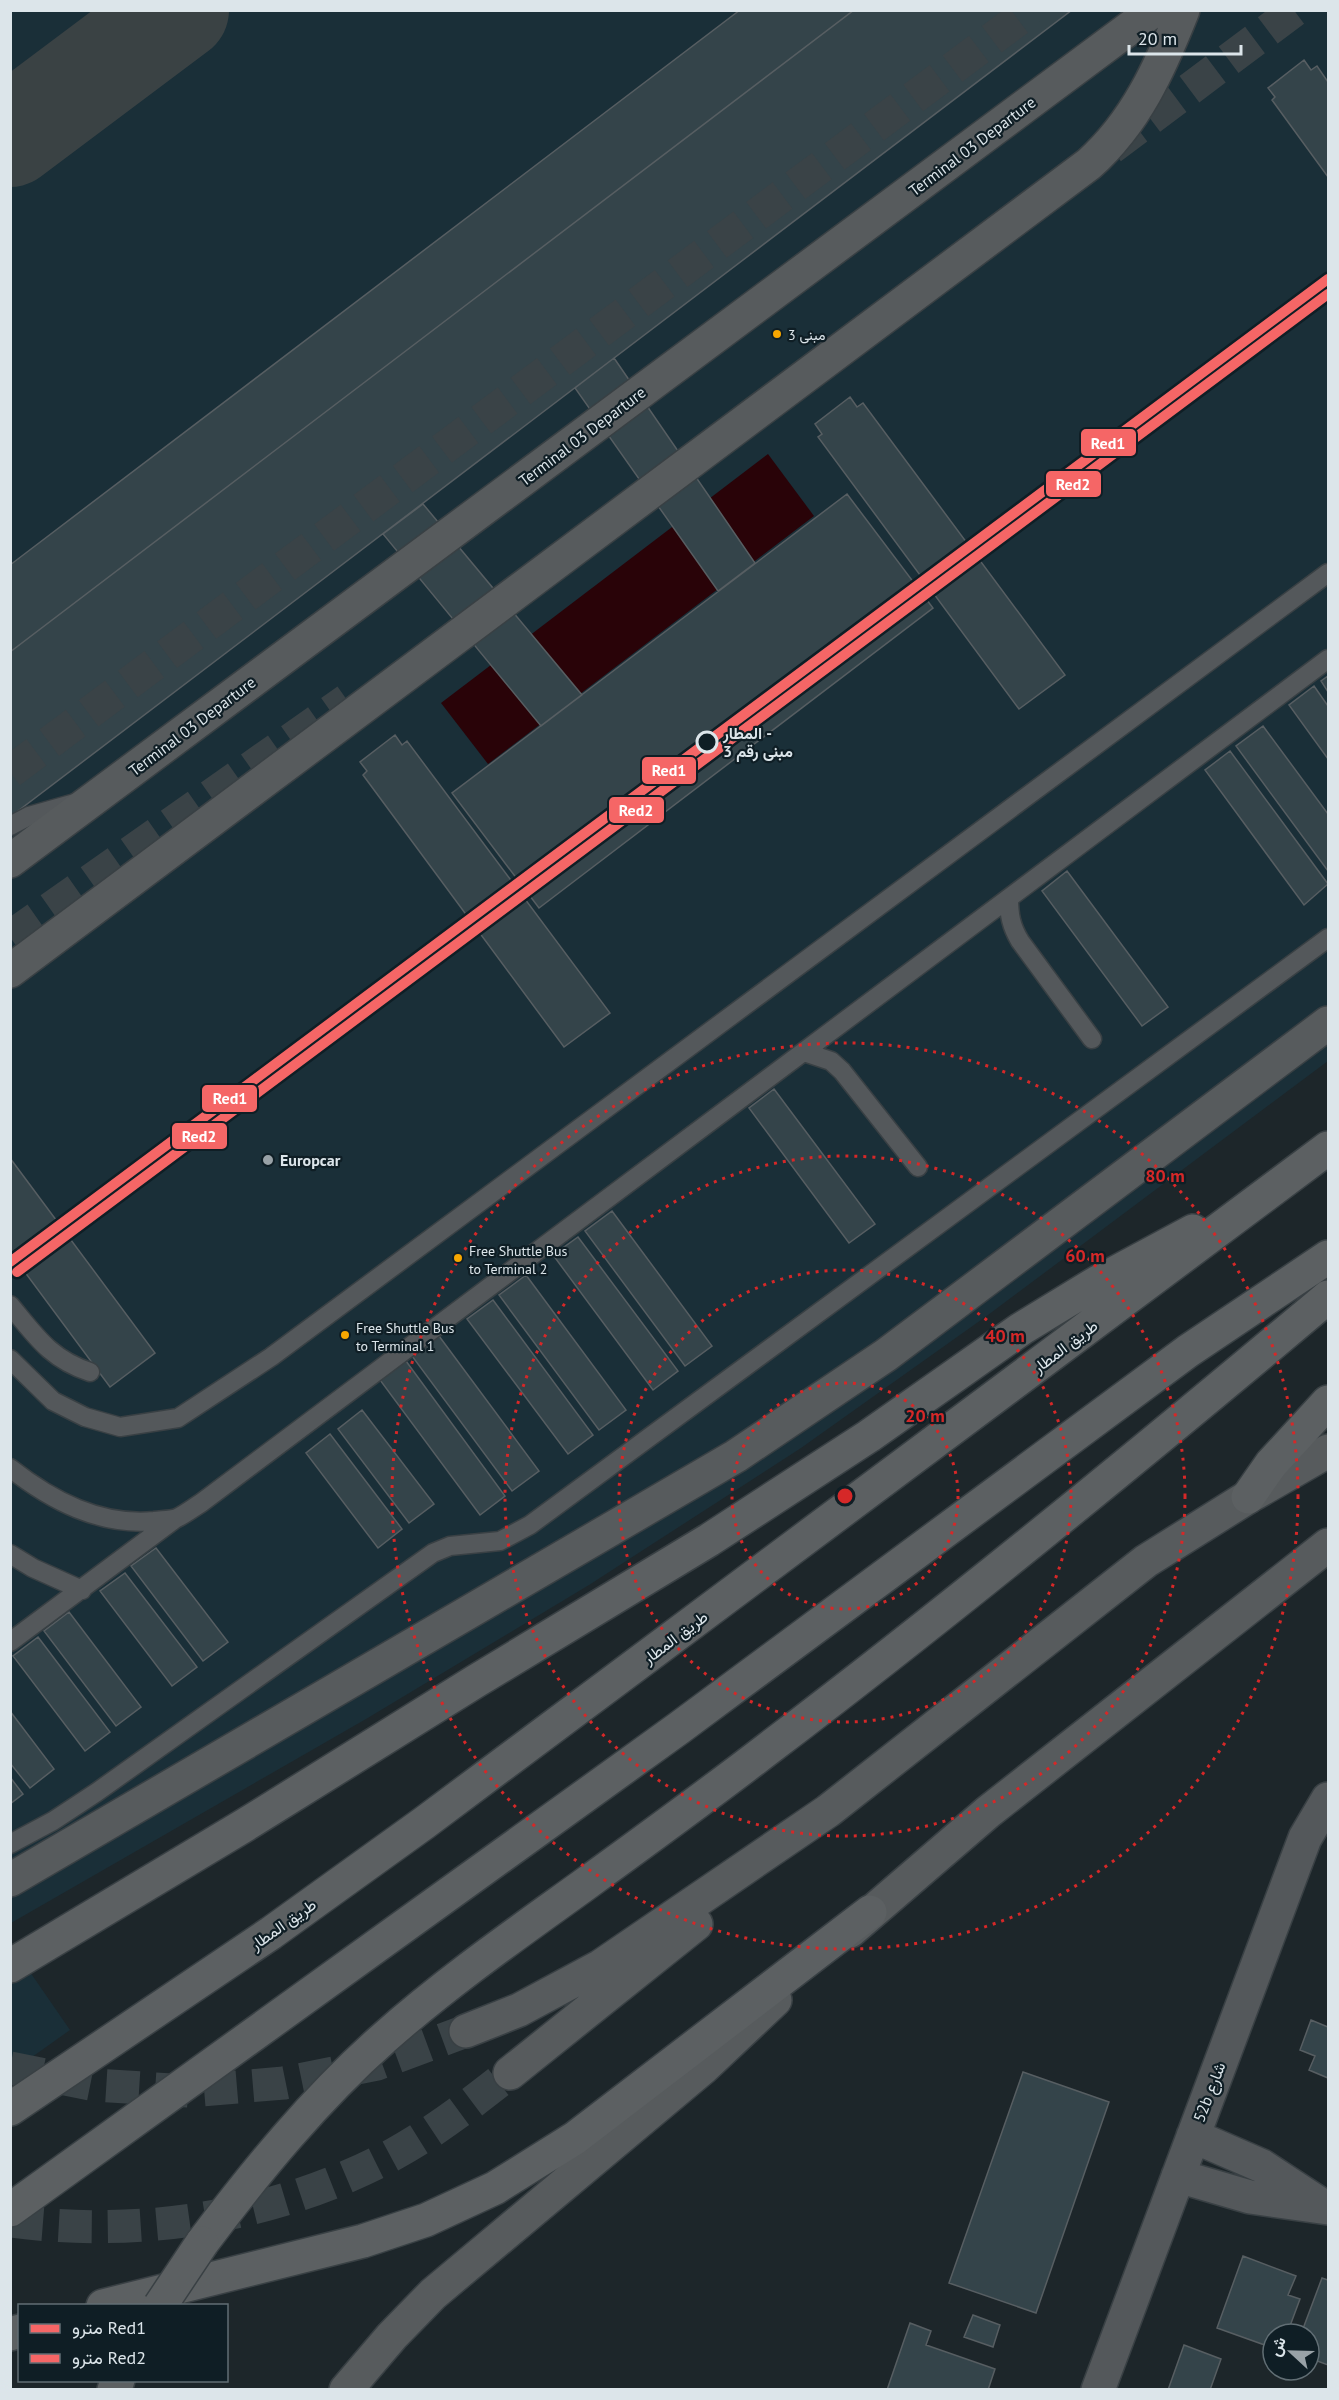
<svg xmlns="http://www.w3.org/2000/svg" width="1339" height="2400" viewBox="0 0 1339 2400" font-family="'PT Sans',Vazirmatn,sans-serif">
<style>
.built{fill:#1a2f38}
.water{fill:#290308}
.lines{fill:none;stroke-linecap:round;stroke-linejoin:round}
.taxiway{stroke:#3a4244;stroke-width:102}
.building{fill:#34444a;stroke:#575e62;stroke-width:1.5}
.secondary-tunnel{stroke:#3a4347;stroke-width:33;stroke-dasharray:33 16;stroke-linecap:butt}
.service-casing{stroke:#394044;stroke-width:21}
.minor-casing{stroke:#394044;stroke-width:36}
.secondary-casing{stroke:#394044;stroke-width:36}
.trunk-casing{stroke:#394044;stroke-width:36}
.service{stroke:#54585b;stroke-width:18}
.minor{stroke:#54585b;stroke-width:33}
.secondary{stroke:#575b5d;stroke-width:33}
.trunk{stroke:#5c6062;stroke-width:33}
.trunk-bridge-casing{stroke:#394044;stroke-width:36;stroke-linecap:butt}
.trunk-bridge{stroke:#5c6062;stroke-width:33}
.metro-1-casing{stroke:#0f1e25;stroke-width:15}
.metro-2-casing{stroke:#0f1e25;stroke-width:15}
.metro-1{stroke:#f56666;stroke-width:10}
.metro-2{stroke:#f56666;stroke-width:10}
.ring{fill:none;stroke:#d62828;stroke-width:3;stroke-dasharray:3 6}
.bus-dot{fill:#f7a600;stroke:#0f1e25;stroke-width:2}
.stop-dot{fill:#0f1e25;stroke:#dce5ea;stroke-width:3}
.poi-dot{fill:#99a2a7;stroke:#0f1e25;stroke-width:2}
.labels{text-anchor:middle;stroke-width:4.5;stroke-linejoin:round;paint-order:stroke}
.bus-label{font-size:14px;fill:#dce5ea;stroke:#0f1e25;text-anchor:start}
.street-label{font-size:16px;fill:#dce5ea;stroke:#0f1e25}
.stop-label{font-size:16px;font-weight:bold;fill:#dce5ea;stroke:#0f1e25;text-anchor:start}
.poi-label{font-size:16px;font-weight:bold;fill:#dce5ea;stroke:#0f1e25;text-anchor:start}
.centre{fill:#d62828;stroke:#0f1e25;stroke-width:3}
.ring-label{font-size:18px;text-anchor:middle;font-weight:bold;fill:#d62828;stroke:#0f1e25;stroke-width:4.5;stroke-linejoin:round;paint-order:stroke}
.line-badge{stroke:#0f1e25;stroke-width:2}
.badge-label{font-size:16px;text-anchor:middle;font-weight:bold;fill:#fff}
</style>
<rect width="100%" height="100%" fill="#1d262a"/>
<path class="built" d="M11 11H1328V1061L988 1315 801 1448 589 1585 366 1719 11 1923Z
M10 1943 70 2030 11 2072H10Z"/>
<path class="water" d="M768 454 814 516 488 764 441 703Z"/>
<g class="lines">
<path class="taxiway" d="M10 136 178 10"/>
</g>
<path class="building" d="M740 10H854L10 652V565Z
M854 10H1072L10 817V652Z
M1304 60 1311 70 1317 66 1328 82V177L1272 100 1275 97 1268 88Z
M614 358 755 563 718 591 575 388Z
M850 397 857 407 863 403 1065 675 1019 709 818 437 822 434 815 424Z
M847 494 933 608 539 908 452 793Z
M423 504 582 695 541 726 383 534Z
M1328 676V692L1321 681Z
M1314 686 1328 706V759L1289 705Z
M1263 726 1328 814V871L1236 746Z
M395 735 402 745 407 741 610 1013 564 1047 363 775 367 771 360 762Z
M1230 751 1328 884 1304 905 1205 770Z
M1067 871 1168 1007 1142 1026 1042 891Z
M774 1089 875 1224 849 1243 749 1108Z
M10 1158 155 1353 110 1387 10 1252Z
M612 1211 712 1346 685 1366 585 1231Z
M578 1237 678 1371 653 1390 553 1255Z
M526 1275 626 1410 599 1430 499 1295Z
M493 1300 593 1435 568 1454 467 1319Z
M439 1336 539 1471 512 1491 412 1356Z
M406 1361 505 1496 480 1515 380 1380Z
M362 1410 434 1504 409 1523 338 1429Z
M330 1434 402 1529 378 1548 306 1453Z
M156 1548 228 1642 203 1661 131 1566Z
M125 1573 197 1667 172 1686 100 1591Z
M69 1612 141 1707 116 1726 44 1631Z
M38 1637 110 1732 85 1751 13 1656Z
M10 1711 54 1769 30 1788 10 1763Z
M10 1777 23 1794 10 1804Z
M1311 2020 1328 2027V2078L1309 2070 1315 2056 1300 2050Z
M1023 2072 1109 2102 1036 2313 949 2283Z
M1243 2256 1296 2276 1288 2295 1300 2299 1287 2334H1273V2348L1217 2328Z
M1322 2278 1328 2280V2365L1309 2358V2334H1301Z
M973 2315 1000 2325 993 2347 964 2337Z
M910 2323 931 2331 926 2345 995 2369 988 2390H887Z
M1184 2345 1221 2359 1210 2390H1168Z"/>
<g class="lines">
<path class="secondary-tunnel" d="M1111 148 1295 10
M10 772 1031 10
M10 937 347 700
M10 2068 95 2085 189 2091 284 2083 377 2064 466 2031
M10 2221C142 2238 277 2217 394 2154 436 2131 473 2102 510 2073"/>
<defs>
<path id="service" d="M10 826 29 816 75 803
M1009 898C1009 915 1011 926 1020 941L1092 1039
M804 1052 831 1061 842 1071 918 1167
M10 1305C35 1335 50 1359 90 1372
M10 1359 53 1401 85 1417 120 1427 178 1418 271 1357 1328 573
M10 1468C52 1501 100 1526 154 1521 162 1520 171 1520 177 1518 185 1514 193 1508 201 1503L1328 659
M10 1554 33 1568 82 1590
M10 1642 175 1519
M10 1844 53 1821 97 1792 433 1553 450 1546 500 1541 530 1525 1328 938"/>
<path id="minor" d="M1193 2136 1262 2166 1323 2206
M1178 2176 1250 2197 1328 2208
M1098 2390 1305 1838 1328 1799"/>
<path id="secondary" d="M10 861 1154 10
M10 971 1089 164C1136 122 1160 68 1183 10
M10 1880 736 1456 886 1355 1328 1023
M850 1931 988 1812 1328 1545
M466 2031 519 2010 601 1966 828 1811 1146 1561 1248 1497 1328 1451
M510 2073 696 1924
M346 2390 392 2336 433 2294 704 2067 775 2000"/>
<path id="trunk" d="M1248 1497 1271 1464 1328 1402
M10 1966 245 1825 476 1681 709 1540 869 1436 1021 1329 1098 1282 1193 1231
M10 2109 271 1933 424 1823 1328 1148
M10 2210 679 1728 1188 1351 1328 1257
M202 2243C257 2170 315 2099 384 2038 447 1982 516 1934 584 1885 646 1840 708 1795 769 1748 960 1603 1145 1451 1328 1297
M103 2306 363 2241 426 2220 495 2188 575 2138 870 1912
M10 2334 20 2331
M114 2390 118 2380"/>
</defs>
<use href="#service" class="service-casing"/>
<use href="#minor" class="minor-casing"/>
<use href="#secondary" class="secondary-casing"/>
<use href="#trunk" class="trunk-casing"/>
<use href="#service" class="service"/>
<use href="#minor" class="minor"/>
<use href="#secondary" class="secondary"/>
<use href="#trunk" class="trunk"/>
<defs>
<path id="trunk-bridge" d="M160 2306 202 2243"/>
</defs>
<use href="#trunk-bridge" class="trunk-bridge-casing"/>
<use href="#trunk-bridge" class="trunk-bridge"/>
<defs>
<path id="metro-1" d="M10 1262 1328 279"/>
<path id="metro-2" d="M17 1272 1328 294"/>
</defs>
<use href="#metro-1" class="metro-1-casing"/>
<use href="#metro-2" class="metro-2-casing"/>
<use href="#metro-1" class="metro-1"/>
<use href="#metro-2" class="metro-2"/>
</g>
<g class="ring">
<circle cx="845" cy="1496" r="113"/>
<circle cx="845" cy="1496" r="226"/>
<circle cx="845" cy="1496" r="340"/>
<circle cx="845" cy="1496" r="453"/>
</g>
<g class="bus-dot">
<circle cx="777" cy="334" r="5"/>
<circle cx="458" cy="1258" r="5"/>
<circle cx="345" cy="1335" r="5"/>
</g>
<circle class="stop-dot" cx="707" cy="742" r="10"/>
<circle class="poi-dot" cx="268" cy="1160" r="6"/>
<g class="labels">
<g class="bus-label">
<text x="788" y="340">مبنى 3</text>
<text x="469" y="1256">Free Shuttle Bus<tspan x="469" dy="18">to Terminal 2</tspan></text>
<text x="356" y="1333">Free Shuttle Bus<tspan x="356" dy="18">to Terminal 1</tspan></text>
</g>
<g class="street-label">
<text transform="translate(972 146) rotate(-37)" y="6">Terminal 03 Departure</text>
<text transform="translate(582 436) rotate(-37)" y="6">Terminal 03 Departure</text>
<text transform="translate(192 726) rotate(-37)" y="6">Terminal 03 Departure</text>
<text transform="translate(1065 1346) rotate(-37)" y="6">طريق المطار</text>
<text transform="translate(675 1637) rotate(-37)" y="6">طريق المطار</text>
<text transform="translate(283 1924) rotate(-35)" y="6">طريق المطار</text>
<text transform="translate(1209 2092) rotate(-69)" y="6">52b شارع</text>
</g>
<g class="stop-label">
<text x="723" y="739">المطار -<tspan x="723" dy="18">مبنى رقم 3</tspan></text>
</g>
<g class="poi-label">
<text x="280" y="1166">Europcar</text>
</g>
</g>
<circle cx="845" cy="1496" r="9" class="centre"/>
<g class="ring-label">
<text x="1165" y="1182">80 m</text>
<text x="1085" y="1262">60 m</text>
<text x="1005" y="1342">40 m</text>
<text x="925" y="1422">20 m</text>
</g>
<g class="line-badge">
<rect x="1080" y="428" width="57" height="29" rx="6" fill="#f56666"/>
<rect x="1045" y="470" width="57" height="28" rx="6" fill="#f56666"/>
<rect x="641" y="756" width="56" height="29" rx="6" fill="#f56666"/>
<rect x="608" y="796" width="57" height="28" rx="6" fill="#f56666"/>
<rect x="201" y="1084" width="57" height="29" rx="6" fill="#f56666"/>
<rect x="171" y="1122" width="57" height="28" rx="6" fill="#f56666"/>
</g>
<g class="badge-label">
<text x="1108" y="449">Red1</text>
<text x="1073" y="490">Red2</text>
<text x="669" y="776">Red1</text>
<text x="636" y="816">Red2</text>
<text x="230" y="1104">Red1</text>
<text x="199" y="1142">Red2</text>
</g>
<rect width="1339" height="2400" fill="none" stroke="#dce5ea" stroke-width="24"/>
<rect x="18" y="2304" width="210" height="78" fill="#0f1e25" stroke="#616e74" stroke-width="1.5"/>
<rect x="30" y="2324" width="30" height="9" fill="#f56666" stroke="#616e74" stroke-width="1.5"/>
<text x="72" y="2334" font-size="18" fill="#dce5ea">مترو Red1</text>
<rect x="30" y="2354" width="30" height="9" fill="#f56666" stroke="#616e74" stroke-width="1.5"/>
<text x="72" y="2364" font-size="18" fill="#dce5ea">مترو Red2</text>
<g transform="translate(1291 2352) rotate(292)"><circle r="28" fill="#0f1e25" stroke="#616e74" stroke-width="1.5"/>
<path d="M0-4.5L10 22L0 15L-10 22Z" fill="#99a2a7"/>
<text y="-9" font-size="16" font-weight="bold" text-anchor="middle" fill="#dce5ea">ش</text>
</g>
<path d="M1129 45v9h112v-9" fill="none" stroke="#dce5ea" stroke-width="3"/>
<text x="1138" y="45" font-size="18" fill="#dce5ea" stroke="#0f1e25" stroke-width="4.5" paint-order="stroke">20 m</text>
</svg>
